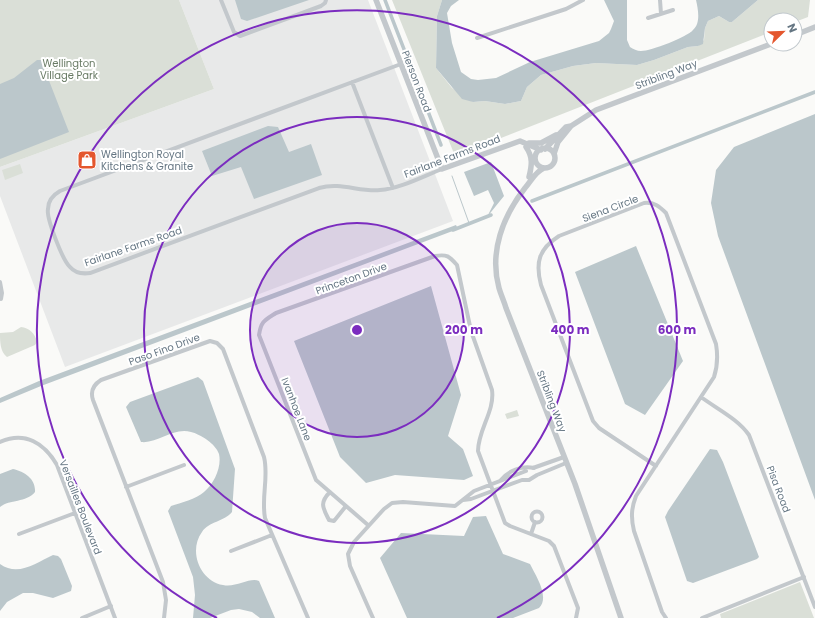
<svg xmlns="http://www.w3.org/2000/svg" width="815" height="618" viewBox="0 0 815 618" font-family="Poppins,sans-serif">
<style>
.built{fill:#e8e9e9}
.green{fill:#dadfd7}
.water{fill:#bbc7cb}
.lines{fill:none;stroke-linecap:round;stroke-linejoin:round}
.stream{stroke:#bbc7cb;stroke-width:1}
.canal{stroke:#bbc7cb;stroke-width:3.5}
.minor{stroke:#c3c8cc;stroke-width:4}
.tertiary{stroke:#c3c8cc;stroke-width:5.5}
.ring{fill:none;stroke:#7b2cbf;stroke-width:2}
.labels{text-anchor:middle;stroke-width:4;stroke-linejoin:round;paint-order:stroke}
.park-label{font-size:10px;fill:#687a64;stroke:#fff}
.street-label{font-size:10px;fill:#657683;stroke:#fff}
.poi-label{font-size:10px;fill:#657683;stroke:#fff;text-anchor:start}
.centre{fill:#7b2cbf;stroke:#fff;stroke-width:2}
.ring-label{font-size:12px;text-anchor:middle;font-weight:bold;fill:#7b2cbf;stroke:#fff;stroke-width:4;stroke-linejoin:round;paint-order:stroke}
</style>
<rect width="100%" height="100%" fill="#fafaf8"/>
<path class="built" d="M179 0H368L453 221 65 367 0 196V167L214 89Z"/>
<path class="green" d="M0 0H179L214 89 0 167Z
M392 0H442L437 16 436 68 452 88 473 102 485 101 505 104 521 101 527 87 541 75 573 66 596 63 637 65 654 60 688 47 698 46 704 40 705 28 708 21 719 16 729 22H732L758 0H810L808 17 795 22V20H771V32L455 156Z
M20 164 23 173 5 180 2 170Z
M21 327C29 328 35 333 37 342L35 345 7 357C0 352 0 341 0 333L13 332Z
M517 410 519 416 507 419 505 414Z
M800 582 814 618H721L720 614Z"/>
<path class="water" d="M235 0H309L247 21 241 19Z
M442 0H459L451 6 447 13 452 43 461 72 471 79 478 80 496 78 530 62 599 41 609 33 611 29 614 21 604 0H627V40L630 47C633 49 637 51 641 51 651 51 687 37 693 30 701 23 698 9 696 0H758L732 22H729L719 16 708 21 705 28 703 44 698 46 688 47 654 60 637 65 596 63 573 66 541 75 527 87 521 101 505 104 485 101 473 102 462 99 436 68 437 16Z
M37 60H41L69 132 0 159V84L14 78Z
M815 114V500L718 236 711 203 716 170 734 147Z
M268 126 278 127 289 152 311 144 322 175 254 199 241 167 212 176 202 151Z
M491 162 504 196 487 217 494 203 488 190 474 196 464 172Z
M456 225 458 229 41 386 0 403V398L39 381Z
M636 246 683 361 645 415 625 404 575 272Z
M431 286 461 395 448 436 463 449 473 476 464 480 395 475 366 483 340 457 294 341Z
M198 377 203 381 235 469 232 512C224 522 209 521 202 532 188 551 200 581 223 585 236 588 250 577 259 581L275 618H260L252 612 239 609 231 610 210 618H193L195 595 193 577 168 511 171 506C181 503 196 499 204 492 214 484 222 467 219 454 216 444 200 434 191 432 173 427 158 444 141 442L126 407 130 402Z
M710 449 717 450 723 462 759 557 757 559 693 583 687 581 665 517 668 511Z
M13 469C25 472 36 479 35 492 26 503 10 499 0 507V474Z
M486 516 503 554 530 564C536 576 550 597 539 608L513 618H407L380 558 401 533 464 536 473 517Z
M53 555 58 556 61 559 72 586 71 591 53 598 33 593H23L7 602 0 611V564C18 577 36 563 53 555Z"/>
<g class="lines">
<path class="stream" d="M452 176 469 223"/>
<path class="canal" d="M385 0 441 145
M532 201 815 92
M453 230 491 215"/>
<path class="minor" d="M221 0 234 32 240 36 321 6 325 3 326 0
M660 0 661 14
M648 18 673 10
M477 38 566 9 583 0
M401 64 60 191C53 195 48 201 48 209 46 218 63 261 70 267 75 273 83 274 90 273L319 188C341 182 359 192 380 190 399 189 424 176 442 169
M352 82 393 188
M0 282 2 293 1 299
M701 397C717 409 738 419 749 435L815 607
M0 442C25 431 44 443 57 465L115 618
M656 466 599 428 593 421 541 285C535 262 539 249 559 236L644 203C654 202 659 206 666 213L716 344C718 356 718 365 714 377L636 496C631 509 631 518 634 531L662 612 666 618
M533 468 564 457
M501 480C508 471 522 465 534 468
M126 487 184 465
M330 492C319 503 323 508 329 520L334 521 346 506
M463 500 471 499 522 480H529L537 475 566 463
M531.5 517a5.5 5.5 0 1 1 11 0a5.5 5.5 0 1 1-11 0Z
M368 525 316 480 259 335C261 321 265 320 276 313L435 256C447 254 449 256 457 265L471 331 492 390C495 411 478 430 478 451L505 523 510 526 549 541 554 546 578 608 576 618
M19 534 75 513
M531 534 535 522
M231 551 272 535
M82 618 111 606
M164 618 166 600 163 582 93 400C90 391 93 385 101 380L210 341 217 343 223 349 264 457C269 477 261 497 265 518L308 618
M373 618 350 566 348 554 354 542 384 509 392 503 403 502 455 506 474 491 526 471
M702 618 804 577"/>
<path class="tertiary" d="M376 0 442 169 520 141 541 150
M795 35 815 27
M529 143H541L556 135
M526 147C533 157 532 165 529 177
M535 158a10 10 0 1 1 20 0a10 10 0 1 1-20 0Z
M545 149 566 127 571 126 596 110 771 44
M554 154 558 142 571 126
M544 168C535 172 532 180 525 188 503 216 489 252 499 288 501 295 504 301 506 308L575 484 621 618"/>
</g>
<circle cx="357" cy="330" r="107" fill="#7b2cbf" fill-opacity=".12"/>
<g class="ring">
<circle cx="357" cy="330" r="107"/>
<circle cx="357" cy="330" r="213"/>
<path d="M217 618A320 320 0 1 1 497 618"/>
</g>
<defs>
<symbol id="shop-square" viewBox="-11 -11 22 22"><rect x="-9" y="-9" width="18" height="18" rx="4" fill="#e4572e" stroke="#fff"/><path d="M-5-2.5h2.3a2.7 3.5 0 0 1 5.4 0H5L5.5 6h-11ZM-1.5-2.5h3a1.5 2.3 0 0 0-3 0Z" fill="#fff"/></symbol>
</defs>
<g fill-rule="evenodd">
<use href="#shop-square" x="76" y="149" width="22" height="22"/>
</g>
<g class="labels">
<g class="park-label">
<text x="69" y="67">Wellington<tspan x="69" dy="12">Village Park</tspan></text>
</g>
<g class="street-label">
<text transform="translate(666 74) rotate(-21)" y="4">Stribling Way</text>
<text transform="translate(417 81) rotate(69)" y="4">Pierson Road</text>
<text transform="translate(452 156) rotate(-21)" y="4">Fairlane Farms Road</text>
<text transform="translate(610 208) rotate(-21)" y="4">Siena Circle</text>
<text transform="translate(133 246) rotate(-19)" y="4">Fairlane Farms Road</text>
<text transform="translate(351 278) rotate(-20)" y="4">Princeton Drive</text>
<text transform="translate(164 349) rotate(-20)" y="4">Paso Fino Drive</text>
<text transform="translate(552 401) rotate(69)" y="4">Stribling Way</text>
<text transform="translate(297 409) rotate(69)" y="4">Ivanhoe Lane</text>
<text transform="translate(779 489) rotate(69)" y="4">Pisa Road</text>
<text transform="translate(81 507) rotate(69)" y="4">Versailles Boulevard</text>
</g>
<g class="poi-label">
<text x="101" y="158">Wellington Royal<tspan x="101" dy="12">Kitchens &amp; Granite</tspan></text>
</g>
</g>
<circle cx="357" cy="330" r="6" class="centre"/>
<g class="ring-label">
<text x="464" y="334">200 m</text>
<text x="570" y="334">400 m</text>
<text x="677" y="334">600 m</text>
</g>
<g transform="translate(783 32) rotate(67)"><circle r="19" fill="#ffffff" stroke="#c1c8cd"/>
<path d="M0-3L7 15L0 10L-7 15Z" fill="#e4572e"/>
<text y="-6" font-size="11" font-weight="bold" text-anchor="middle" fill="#657683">N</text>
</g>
</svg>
